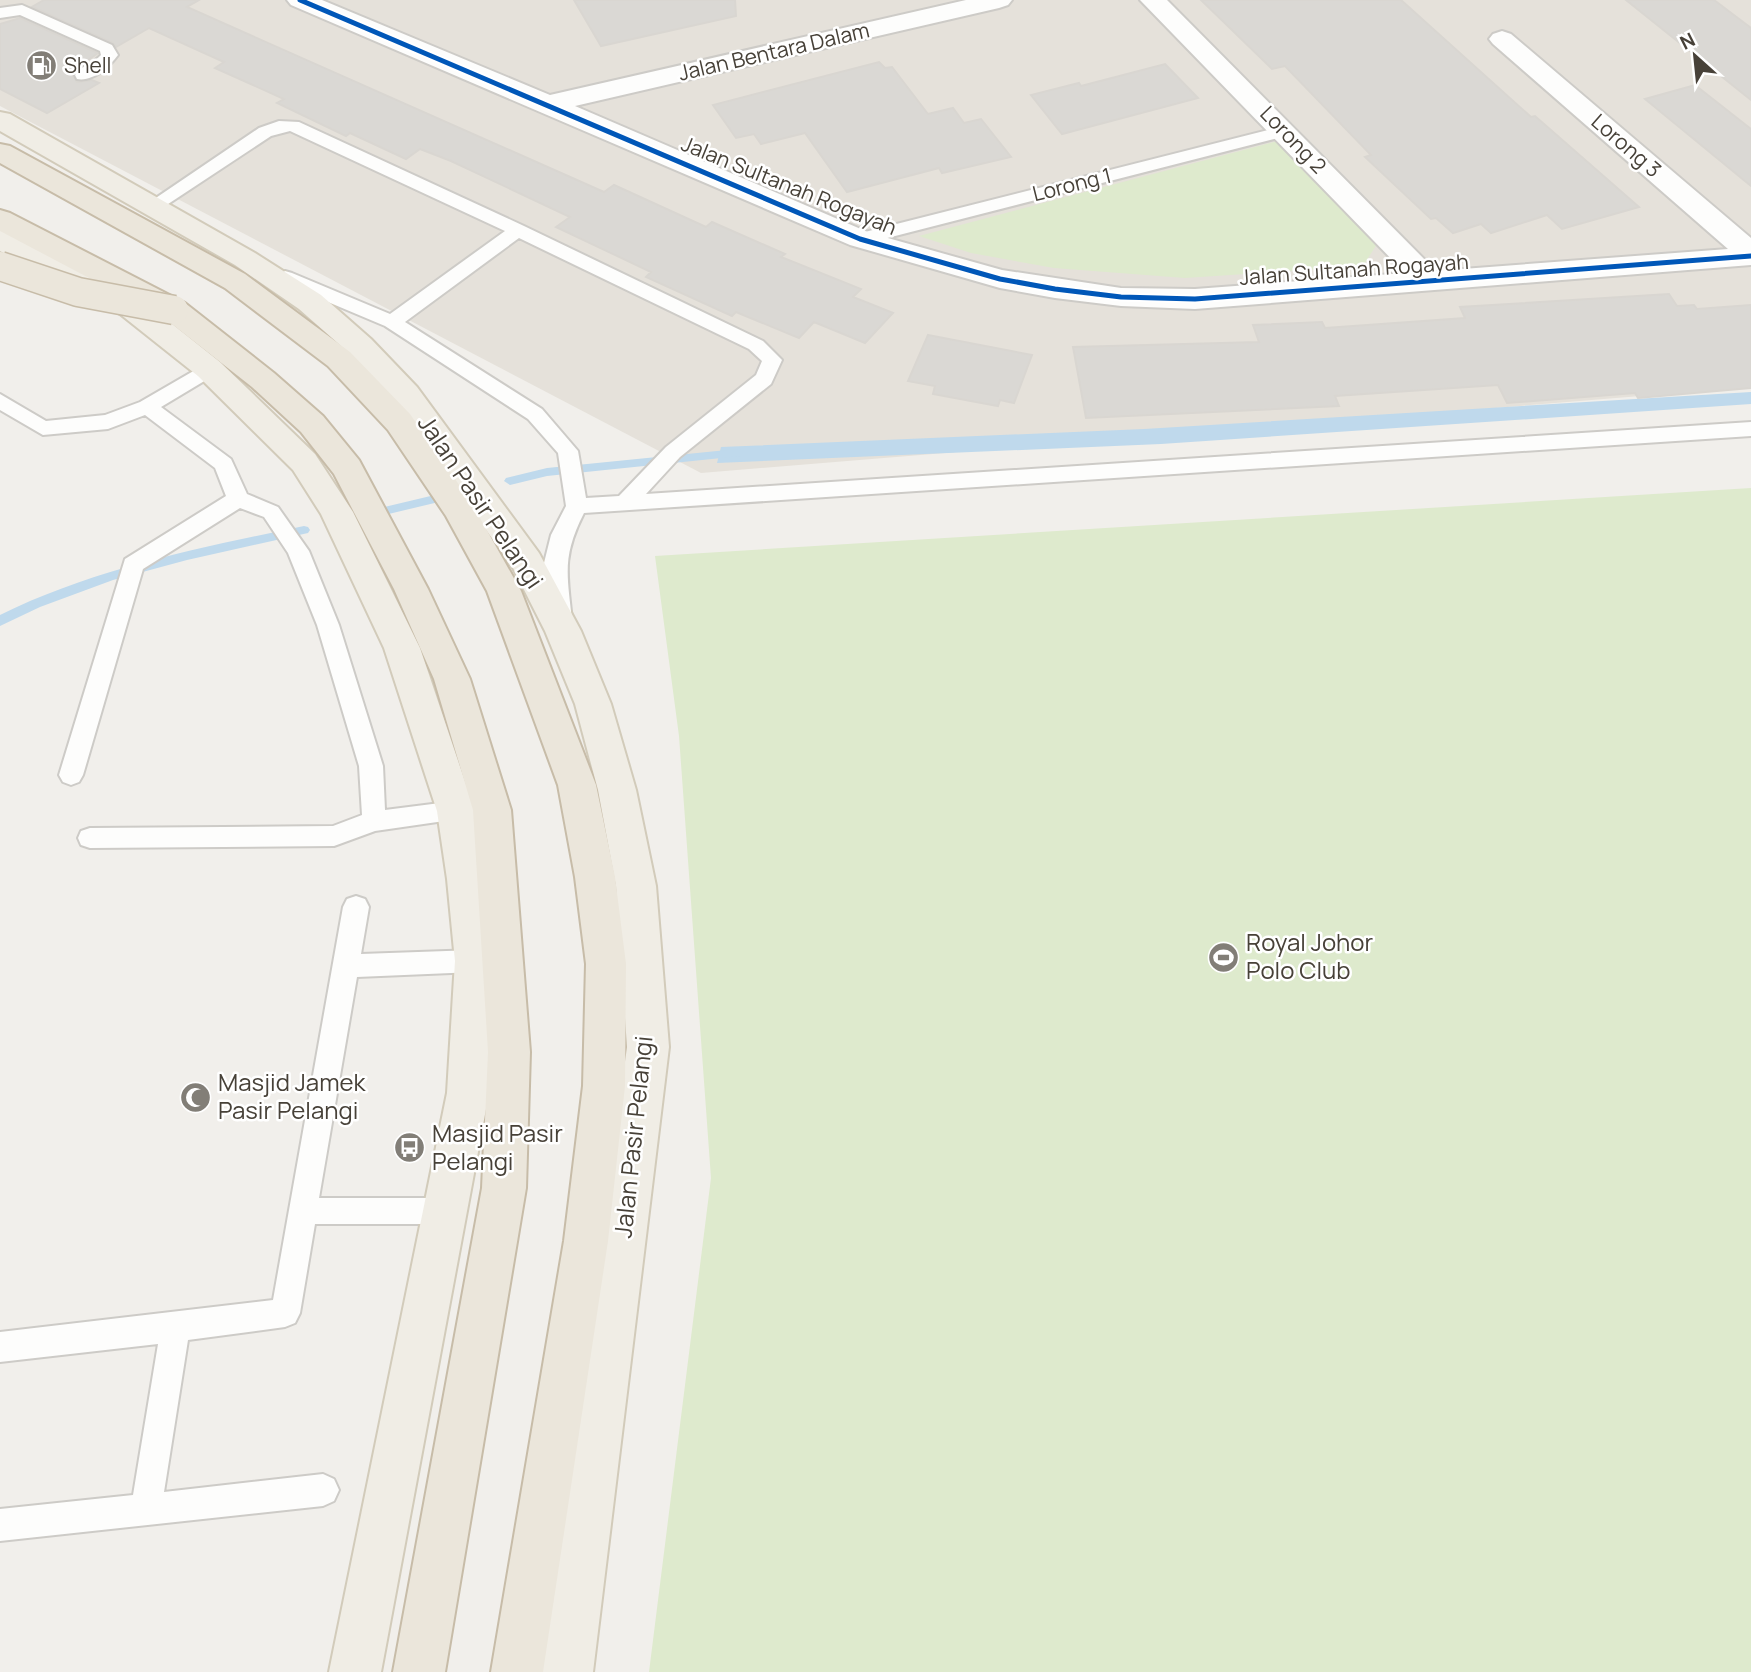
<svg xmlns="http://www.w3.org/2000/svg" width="1751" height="1672" viewBox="0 0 1751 1672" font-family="Manrope,sans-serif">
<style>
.residential{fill:#e5e1da}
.green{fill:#deeacd}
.water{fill:#bfd9ec}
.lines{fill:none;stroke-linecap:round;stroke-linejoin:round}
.stream{fill:#bfd9ec;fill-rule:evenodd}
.building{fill:#dad8d4;stroke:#d9d6d1;stroke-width:2}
.lane-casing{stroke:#cdcbc7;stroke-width:4}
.street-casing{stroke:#cdcbc7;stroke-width:4}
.primary-casing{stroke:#d2cbba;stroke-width:4}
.highway-casing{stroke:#c7bca8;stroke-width:4}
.lane{fill:#fdfdfc;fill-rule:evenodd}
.street{fill:#fdfdfc;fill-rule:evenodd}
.primary{fill:#f0ede5;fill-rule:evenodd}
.highway{fill:#ebe6db;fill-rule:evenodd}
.highway-bridge-casing{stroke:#c7bca8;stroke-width:31;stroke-linecap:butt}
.highway-bridge{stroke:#ebe6db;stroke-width:28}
.cycleway-casing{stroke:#fff;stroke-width:9}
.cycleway{stroke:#0057b8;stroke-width:5}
.labels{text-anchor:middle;stroke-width:5;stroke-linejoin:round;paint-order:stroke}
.far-street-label{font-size:21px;fill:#474138;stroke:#fff}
.far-poi-label{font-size:21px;fill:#474138;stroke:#fff;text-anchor:start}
.street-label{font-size:24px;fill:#474138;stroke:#fff}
.poi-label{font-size:24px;fill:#474138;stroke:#fff;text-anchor:start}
</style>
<rect width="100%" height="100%" fill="#f1efeb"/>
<path class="residential" d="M0 0H1751V387L701 473 0 106Z"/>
<path class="green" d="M1278 141 1377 244 1363 266 1185 278 1054 268 971 253 919 236Z
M1751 488V1672H649L711 1178 679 736 655 556Z"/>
<path class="water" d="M1751 392V404L1161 444 717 463 721 447 1144 429Z"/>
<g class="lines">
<path class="stream" d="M737 449 741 450V456L547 476 510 485 504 481 506 478 547 468Z
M439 494 445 498 443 501 376 517 370 513 376 509Z
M304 526 308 527 310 530 308 533 187 560 113 580 40 607 0 626V615C96 568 200 548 304 526Z"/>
</g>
<path class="building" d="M44 0H199L187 7 604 192 614 185 706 227 712 222 785 254 781 257 861 289 853 297 893 313 865 343 814 322 799 338 736 312 732 316 646 277 651 272 556 227 570 217 451 161 420 149 406 159 350 133 346 136 277 103 284 99 215 68 224 62 149 28 116 47 113 43 32 7Z
M574 0H735L736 16 601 46Z
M1201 0H1401L1531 117 1535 116 1639 207 1562 229 1547 215 1491 233 1481 224 1453 233 1436 218 1431 219 1365 157 1371 155 1285 66 1272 69Z
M1626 0H1714L1751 28V100Z
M20 18 98 53 73 71V76L77 82 92 80 99 83 47 113 0 89V24Z
M879 62 885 68 892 67 928 114 953 108 964 123 981 119 1011 157 942 173 939 168 847 192 805 133 761 144 754 134 736 138 713 105Z
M1165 64 1198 98 1062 134 1031 95 1079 83 1081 86Z
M1695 85 1751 129V186L1645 99Z
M1669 294 1677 306 1694 305 1697 309 1751 305V388L1638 398 1635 393 1507 403 1498 385 1335 396 1339 406 1086 418 1073 347 1259 342 1253 325 1322 322 1325 328 1465 318 1460 307Z
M928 335 1032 355 1014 403 1000 400 998 406 933 394 935 386 908 381Z"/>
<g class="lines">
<defs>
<path id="lane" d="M22 5 112 45 118 55C109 67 93 82 77 79L75 75C81 66 94 63 101 55L100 51 20 15 0 18V8Z
M279 121 299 122 524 226 763 341 782 360 771 384 680 457 646 494 1751 422V436L584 513C562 556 567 574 572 620L569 626 561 628 553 626 550 620 544 563 551 535 566 506 558 453 528 419 385 326 278 281 276 277 285 271 292 273 390 314 505 231 290 131 271 136 159 210H147L144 206 259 128ZM519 238 749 349 762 361 756 375 666 447 619 496 586 498 578 451 542 409 405 322Z
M1284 126 1293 131 1290 135 860 245 851 239 853 235Z
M209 362 216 364 219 369 216 374 161 407 231 459 247 494 278 507 309 551 339 625 383 766 385 810 456 801 465 804 468 811 465 818 375 831 334 846 90 848 81 845 78 838 81 831 90 828 333 826 362 815 359 766 317 625 288 553 264 517 240 508 143 569 83 775 79 782 71 785 63 782 59 775 125 559 226 496 215 468 145 415 108 429 43 435 0 410V394L46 421 105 415 140 402Z
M356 896 365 899 369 907 361 954 475 950 484 953 488 961 484 969 475 972 357 977 319 1198H445L455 1202 459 1211 455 1220 445 1224H315L300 1313 295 1323 285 1327 188 1340 164 1492 323 1474 334 1479 339 1490 334 1501 323 1506 0 1541V1509L133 1495 158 1344 0 1362V1332L273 1300 343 907 347 899Z"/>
<path id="street" d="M287 0H322L550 95 966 0H1012L1008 5 999 8 575 106 870 233 1002 270 1121 288 1195 289 1405 273 1140 0H1167L1436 271 1728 249 1493 44 1489 39 1493 34 1502 31 1511 34 1751 238V265L1195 309 1121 306 1055 298 1000 288 850 245 291 5Z"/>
<path id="primary" d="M0 112 10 114 255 253 321 295 371 339 417 387 539 553 581 631 611 704 636 790 656 886 669 1047 593 1672H541L627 1047 616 886 598 790 575 704 545 631 513 568 395 401 349 353 299 309 235 265 0 131Z
M0 230 10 233 142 300 220 362 315 454 353 512 420 648 475 811 487 879 495 961 489 1093 381 1672H329L447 1093 455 961 447 879 437 811 384 648 321 514 293 470 198 376 120 314 0 251Z"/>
<path id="highway" d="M0 144 10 146 245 274 350 352 410 414 471 502 521 591 596 785 615 877 626 964 625 1086 608 1241 543 1672H491L564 1241 583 1086 586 964 575 877 558 785 487 591 446 516 388 430 328 366 225 288 0 163Z
M0 210 10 213 185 303 274 373 323 416 359 460 428 589 470 679 511 810 530 1052 526 1188 445 1672H393L482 1188 488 1052 473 810 434 679 394 589 334 474 301 432 252 387 163 317 0 231Z"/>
</defs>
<use href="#lane" class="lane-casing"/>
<use href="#street" class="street-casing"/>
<use href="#primary" class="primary-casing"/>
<use href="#highway" class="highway-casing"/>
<use href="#lane" class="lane"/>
<use href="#street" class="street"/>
<use href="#primary" class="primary"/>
<use href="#highway" class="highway"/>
<defs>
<path id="highway-bridge" d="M0 266 78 292 174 310"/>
</defs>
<use href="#highway-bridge" class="highway-bridge-casing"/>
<use href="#highway-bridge" class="highway-bridge"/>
<defs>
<path id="cycleway" d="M300 0 860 239 1000 279 1055 289 1121 297 1195 299 1751 256"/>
</defs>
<use href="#cycleway" class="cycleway-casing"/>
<use href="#cycleway" class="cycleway"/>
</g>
<defs>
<symbol id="fuel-disc" viewBox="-11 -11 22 22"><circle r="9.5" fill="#827e77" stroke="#fff"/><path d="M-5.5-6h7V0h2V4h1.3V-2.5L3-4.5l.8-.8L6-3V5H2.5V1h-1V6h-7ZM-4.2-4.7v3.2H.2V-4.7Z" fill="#fff"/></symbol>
<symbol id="stadium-disc" viewBox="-11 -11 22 22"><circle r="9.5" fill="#827e77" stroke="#fff"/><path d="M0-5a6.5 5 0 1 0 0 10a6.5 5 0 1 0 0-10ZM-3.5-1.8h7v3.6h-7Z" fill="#fff"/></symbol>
<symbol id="mosque-disc" viewBox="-11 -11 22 22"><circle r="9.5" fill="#827e77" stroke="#fff"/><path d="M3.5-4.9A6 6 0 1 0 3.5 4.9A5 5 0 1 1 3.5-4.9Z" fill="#fff"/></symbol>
<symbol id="bus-disc" viewBox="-11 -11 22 22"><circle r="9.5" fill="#827e77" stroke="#fff"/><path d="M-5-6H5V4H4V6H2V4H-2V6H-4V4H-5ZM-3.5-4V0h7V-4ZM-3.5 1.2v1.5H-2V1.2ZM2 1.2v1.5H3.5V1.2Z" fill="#fff"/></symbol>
</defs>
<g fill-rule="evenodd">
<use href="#fuel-disc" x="24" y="48" width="35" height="35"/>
<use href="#stadium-disc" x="1206" y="940" width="35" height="35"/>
<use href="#mosque-disc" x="178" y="1080" width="35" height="35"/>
<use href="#bus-disc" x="392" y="1130" width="35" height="35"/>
</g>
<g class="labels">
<g class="far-street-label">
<text transform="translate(774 52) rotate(-13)" y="7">Jalan Bentara Dalam</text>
<text transform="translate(1293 140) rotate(46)" y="7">Lorong 2</text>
<text transform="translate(1626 146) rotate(41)" y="7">Lorong 3</text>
<text transform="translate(1072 185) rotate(-14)" y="7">Lorong 1</text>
<text transform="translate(789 186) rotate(22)" y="7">Jalan Sultanah Rogayah</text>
<text transform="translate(1354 270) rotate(-4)" y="7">Jalan Sultanah Rogayah</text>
</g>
<g class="far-poi-label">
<text x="64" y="73">Shell</text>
</g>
<g class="street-label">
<text transform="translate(480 502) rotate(56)" y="8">Jalan Pasir Pelangi</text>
<text transform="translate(634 1137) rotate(-84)" y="8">Jalan Pasir Pelangi</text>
</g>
<g class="poi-label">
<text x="1246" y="951">Royal Johor<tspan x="1246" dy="28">Polo Club</tspan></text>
<text x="218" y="1091">Masjid Jamek<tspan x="218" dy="28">Pasir Pelangi</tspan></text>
<text x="432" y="1142">Masjid Pasir<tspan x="432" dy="28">Pelangi</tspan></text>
</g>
</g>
<g transform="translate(1695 56) rotate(333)" stroke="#ffffff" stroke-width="5" paint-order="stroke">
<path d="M0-5L12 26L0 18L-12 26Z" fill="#474138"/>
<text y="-10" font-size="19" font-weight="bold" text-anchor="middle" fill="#474138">N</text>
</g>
</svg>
